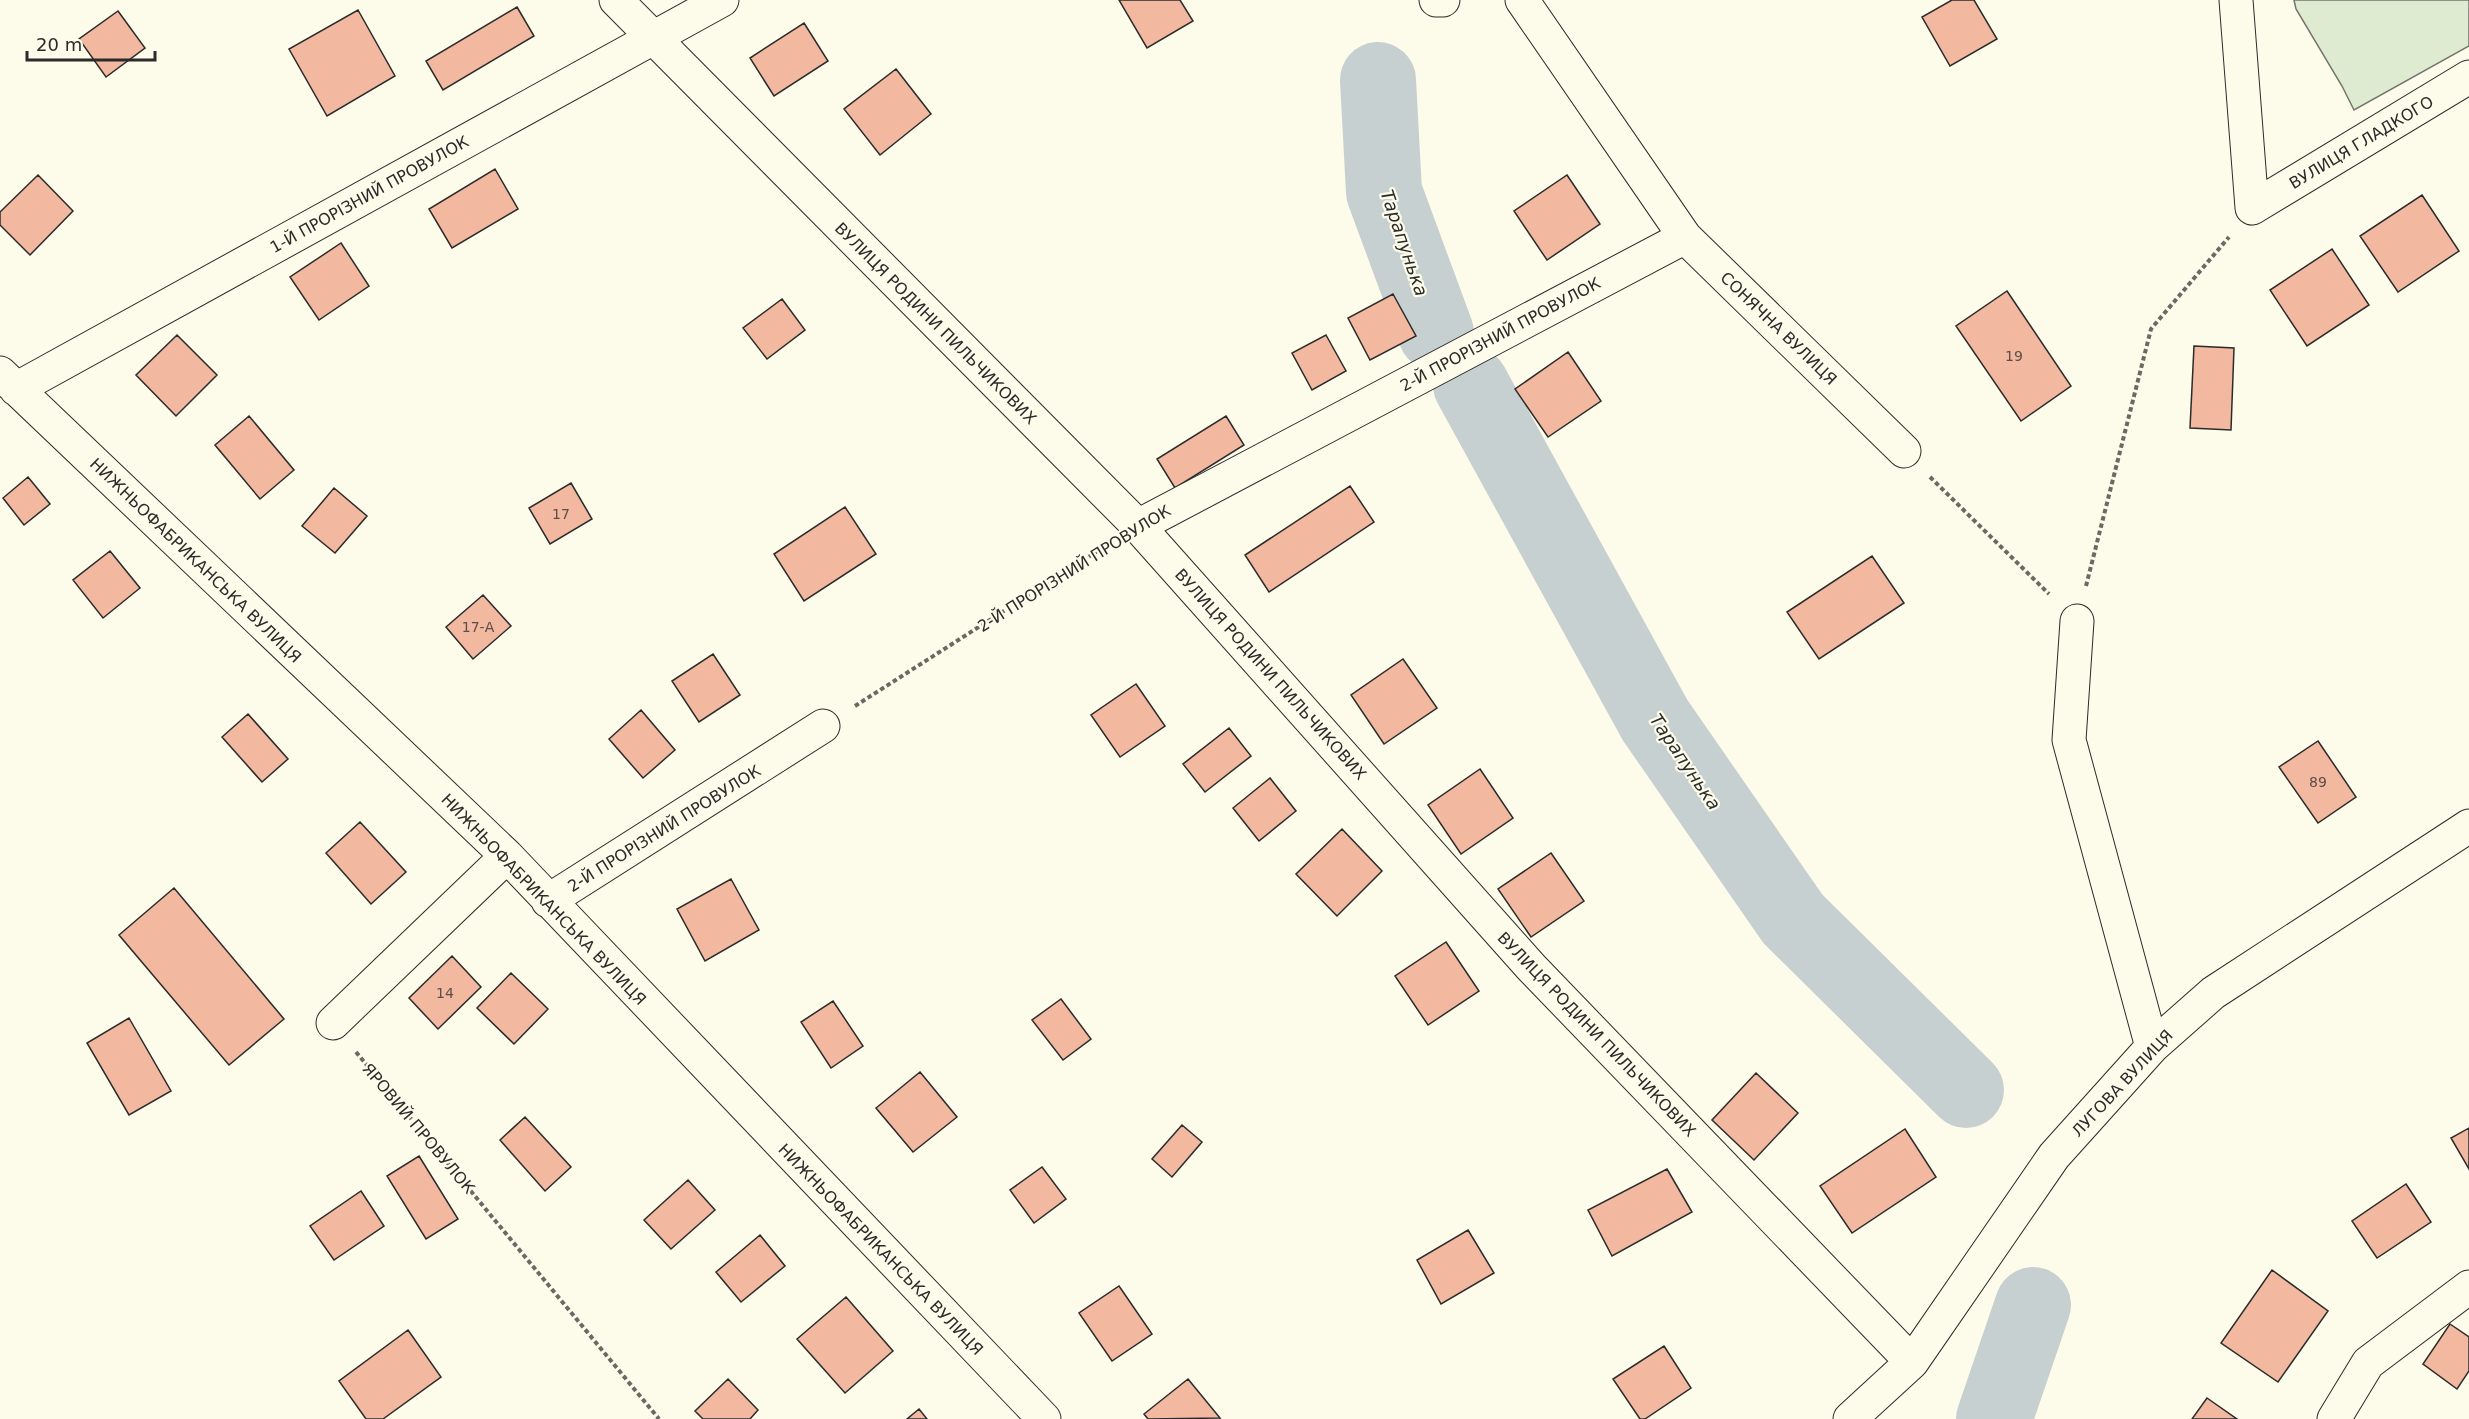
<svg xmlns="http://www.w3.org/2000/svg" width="2469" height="1419" viewBox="0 0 2469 1419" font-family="'DejaVu Sans',sans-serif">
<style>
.green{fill:#deebd1;stroke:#74746e;stroke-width:1.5}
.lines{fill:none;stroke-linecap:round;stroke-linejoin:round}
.river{stroke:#c7d0d0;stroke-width:76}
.building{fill:#f2b8a0;stroke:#2b2b2b;stroke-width:1.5}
.minor-casing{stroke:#2b2b2b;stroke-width:35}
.path{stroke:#6a6964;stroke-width:4;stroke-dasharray:4.5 3;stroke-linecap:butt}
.minor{stroke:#fdfbea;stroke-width:33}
.labels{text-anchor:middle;stroke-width:4.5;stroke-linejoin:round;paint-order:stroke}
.number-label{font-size:14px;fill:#5d4e48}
.street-label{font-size:16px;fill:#2b2b2b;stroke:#fdfbea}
.water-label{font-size:18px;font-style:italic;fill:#2b2b2b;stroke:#fdfbea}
</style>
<rect width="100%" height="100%" fill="#fdfbea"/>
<path class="green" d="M2294 0H2469V46L2354 110 2342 86 2296 9Z"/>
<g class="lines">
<path class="river" d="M1378 80 1384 192 1436 333
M1471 385 1655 720 1793 919 1966 1090
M1994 1419 2033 1305"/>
</g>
<path class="building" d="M1119 0H1180L1193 21 1147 48Z
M1952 0H1974L1997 39 1950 66 1922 17Z
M517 7 534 36 443 90 426 61Z
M358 10 395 76 327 116 289 49Z
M118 11 145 48 106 77 79 39Z
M804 23 828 61 774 96 750 58Z
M896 69 931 114 880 155 844 109Z
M495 169 518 209 452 248 429 209Z
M38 175 73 211 30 255 0 225V212Z
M1567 175 1600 224 1547 260 1514 211Z
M2422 195 2459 251 2398 292 2360 236Z
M341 243 369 286 319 320 290 277Z
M2332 249 2369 305 2307 346 2270 290Z
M2007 291 2071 386 2021 421 1956 326Z
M1393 294 1416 336 1370 360 1348 318Z
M782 299 805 330 767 359 743 328Z
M177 335 217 375 176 416 136 375Z
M1326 335 1346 371 1312 390 1292 353Z
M2194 346 2234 348 2231 430 2190 428Z
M1568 352 1601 401 1548 437 1515 389Z
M249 416 294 470 260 499 215 445Z
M1226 416 1244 445 1175 488 1157 459Z
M28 477 50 504 24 525 3 498Z
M571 483 592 519 550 544 529 508Z
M1350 486 1374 522 1269 592 1245 555Z
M334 488 367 516 335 553 302 526Z
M845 507 876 554 804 601 774 554Z
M110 551 140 588 103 618 73 580Z
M1872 556 1904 603 1819 659 1787 612Z
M483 595 511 626 473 659 446 627Z
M713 654 740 695 699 722 672 681Z
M1403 659 1437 708 1384 744 1351 695Z
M1136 684 1165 726 1120 757 1091 715Z
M641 710 675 750 643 778 609 739Z
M248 714 288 759 262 782 222 737Z
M1229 728 1251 756 1205 792 1183 764Z
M2318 741 2356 797 2318 823 2279 767Z
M1480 769 1513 818 1461 854 1428 805Z
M1270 778 1296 811 1259 841 1233 808Z
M360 822 406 872 371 904 326 853Z
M1342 829 1382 871 1337 916 1296 874Z
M1551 853 1584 901 1531 937 1498 889Z
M731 879 759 930 705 961 677 909Z
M174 888 284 1019 229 1065 119 935Z
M1446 942 1479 991 1428 1025 1395 976Z
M452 956 481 987 438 1029 409 998Z
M511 973 548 1009 514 1044 477 1008Z
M1061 999 1091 1039 1063 1060 1032 1020Z
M833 1001 863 1046 831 1068 801 1022Z
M129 1018 171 1091 129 1115 87 1043Z
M920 1072 957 1117 913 1152 876 1108Z
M1756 1073 1798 1113 1754 1160 1712 1120Z
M525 1117 571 1167 545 1191 500 1140Z
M1182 1125 1202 1142 1172 1177 1152 1159Z
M2469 1128V1169L2451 1138Z
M1905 1129 1936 1177 1852 1233 1820 1186Z
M419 1156 458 1219 426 1239 387 1176Z
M1042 1167 1066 1199 1034 1223 1010 1190Z
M1667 1169 1692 1212 1612 1256 1588 1210Z
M688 1180 715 1210 671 1249 644 1220Z
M2406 1184 2431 1222 2377 1258 2352 1221Z
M361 1191 384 1226 334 1260 310 1226Z
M1468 1230 1494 1273 1441 1304 1417 1260Z
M760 1235 785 1266 741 1302 716 1272Z
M2272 1270 2328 1311 2278 1382 2221 1343Z
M1119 1286 1152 1334 1112 1361 1079 1313Z
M846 1297 893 1351 845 1393 797 1339Z
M2450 1324 2469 1337V1371L2457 1389 2423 1364Z
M408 1330 441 1377 383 1419H366L339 1381Z
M1664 1346 1691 1388 1645 1419H1640L1613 1379Z
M728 1379 758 1410 750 1419H703L695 1411Z
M1188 1379 1220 1418 1148 1419 1144 1414Z
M2207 1398 2237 1419H2192Z
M919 1409 927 1419H907Z"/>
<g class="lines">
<defs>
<path id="minor" d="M616 0 1138 526 1531 967 1912 1362
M1436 0H1443
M1522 0 1685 237 1904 451
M2236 0 2252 208 2469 77
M0 373 507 856 1044 1419
M16 389 722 0
M1138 526 1685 237
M2077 621 2069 740 2152 1047
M548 901 823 726
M333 1023 507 856
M1850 1419 1912 1362 2054 1156 2152 1047 2213 993 2469 826
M2334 1419 2368 1363 2469 1287"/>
</defs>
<use href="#minor" class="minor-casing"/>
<path class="path" d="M1930 477 2049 594
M2086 586 2151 329 2229 237
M855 706 1104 547
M356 1052 659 1419"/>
<use href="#minor" class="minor"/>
</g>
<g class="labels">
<g class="number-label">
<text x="2014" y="361">19</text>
<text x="561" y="519">17</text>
<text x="478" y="632">17-А</text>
<text x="2318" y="787">89</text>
<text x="445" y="998">14</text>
</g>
<g class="street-label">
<text transform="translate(2361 142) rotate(-31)" y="6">ВУЛИЦЯ ГЛАДКОГО</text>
<text transform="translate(369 194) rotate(-29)" y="6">1-Й ПРОРІЗНИЙ ПРОВУЛОК</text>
<text transform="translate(936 323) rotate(45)" y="6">ВУЛИЦЯ РОДИНИ ПИЛЬЧИКОВИХ</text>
<text transform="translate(1779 328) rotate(44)" y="6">СОНЯЧНА ВУЛИЦЯ</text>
<text transform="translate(1500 334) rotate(-28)" y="6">2-Й ПРОРІЗНИЙ ПРОВУЛОК</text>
<text transform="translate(196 560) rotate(44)" y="6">НИЖНЬОФАБРИКАНСЬКА ВУЛИЦЯ</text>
<text transform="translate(1074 568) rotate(-32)" y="6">2-Й ПРОРІЗНИЙ ПРОВУЛОК</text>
<text transform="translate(1271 674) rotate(48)" y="6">ВУЛИЦЯ РОДИНИ ПИЛЬЧИКОВИХ</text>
<text transform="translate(664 828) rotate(-32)" y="6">2-Й ПРОРІЗНИЙ ПРОВУЛОК</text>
<text transform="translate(544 899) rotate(46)" y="6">НИЖНЬОФАБРИКАНСЬКА ВУЛИЦЯ</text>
<text transform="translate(1597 1034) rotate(46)" y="6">ВУЛИЦЯ РОДИНИ ПИЛЬЧИКОВИХ</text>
<text transform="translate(2122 1083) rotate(-47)" y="6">ЛУГОВА ВУЛИЦЯ</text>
<text transform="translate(419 1128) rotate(50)" y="6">ЯРОВИЙ ПРОВУЛОК</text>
<text transform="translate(881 1249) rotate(46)" y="6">НИЖНЬОФАБРИКАНСЬКА ВУЛИЦЯ</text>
</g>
<g class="water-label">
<text transform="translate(1404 243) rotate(71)" y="6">Тарапунька</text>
<text transform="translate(1685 762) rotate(56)" y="6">Тарапунька</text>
</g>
</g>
<path d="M27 51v9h128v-9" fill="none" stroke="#2b2b2b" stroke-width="3"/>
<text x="36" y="51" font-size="18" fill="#2b2b2b" stroke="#fdfbea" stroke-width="4.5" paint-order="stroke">20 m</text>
</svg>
